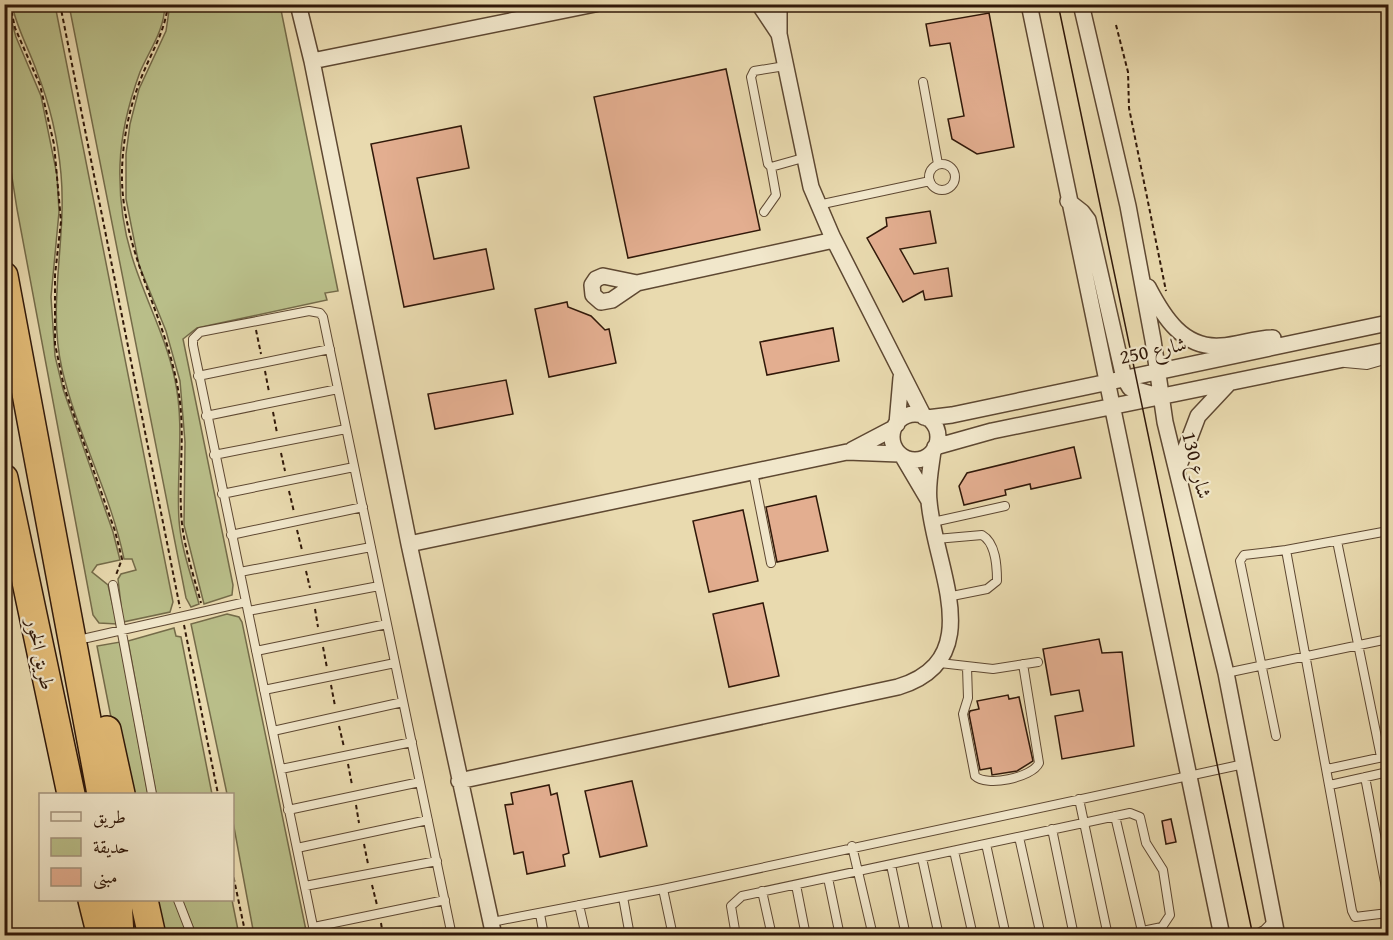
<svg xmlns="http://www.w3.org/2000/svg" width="1393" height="940" viewBox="0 0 1393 940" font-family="'Gentium Book Plus',Amiri,serif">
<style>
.green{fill:#b9be89;stroke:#746b49;stroke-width:1.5}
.building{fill:#e3ae90;stroke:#301809;stroke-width:1.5}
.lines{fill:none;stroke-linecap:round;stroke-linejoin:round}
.service-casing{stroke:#5e4832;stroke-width:10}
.minor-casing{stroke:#5e4832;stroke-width:18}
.motorway-casing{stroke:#301809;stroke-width:30}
.path{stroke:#301809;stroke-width:2;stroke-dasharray:4.5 3;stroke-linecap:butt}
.service{stroke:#f1e7cb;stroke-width:8}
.minor{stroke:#f1e7cb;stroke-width:15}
.motorway{stroke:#e4bd78;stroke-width:27}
.tram{stroke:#301809;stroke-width:1.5}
.labels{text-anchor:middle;stroke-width:4.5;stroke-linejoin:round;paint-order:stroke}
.street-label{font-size:20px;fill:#301809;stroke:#f1e7cb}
</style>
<rect width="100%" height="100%" fill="#e9daaf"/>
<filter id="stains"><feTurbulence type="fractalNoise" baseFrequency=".00333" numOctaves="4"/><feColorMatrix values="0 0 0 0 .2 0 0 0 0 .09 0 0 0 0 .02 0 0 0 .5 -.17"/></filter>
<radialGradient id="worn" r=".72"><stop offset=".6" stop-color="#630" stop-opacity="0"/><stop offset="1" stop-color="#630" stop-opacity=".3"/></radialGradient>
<path class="green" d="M170 4 280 5 338 291 325 293 327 300 197 328 183 339 233 585 232 595 204 604 184 525 185 442 180 381 166 331 139 265 126 199V154L130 124 139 89 166 31Z
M4 5H7L16 37 41 96 57 175 59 212 51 297 55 356 63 389 113 532 120 560 97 565 92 572 108 585 117 624 99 623 93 615 17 209 4 126Z
M12 5H55L173 602 170 612 123 622 118 579 121 574 136 570 132 559H124C111 494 77 434 62 369 47 304 67 240 61 174 58 140 50 105 37 72 29 49 17 29 12 5Z
M69 5H165C164 31 150 49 140 72 129 102 121 133 120 165 119 197 123 229 133 260 146 301 166 337 175 380 185 427 176 473 179 520 181 549 192 577 199 604L191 607 186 598Z
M227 614 239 617 242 622 307 935H254L233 822 232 794H227L191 624Z
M174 628 176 636 181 637 212 794H156L128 641Z
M120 642 148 794H126L97 646Z
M149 900H174L188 935H156Z
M182 900H232L239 935H196Z"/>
<path class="building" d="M989 13 1014 147 977 154 952 139 948 119 964 116 950 43 930 46 926 24Z
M726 69 760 230 628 258 594 97Z
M461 126 469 168 417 178 434 259 486 249 494 289 404 307 371 144Z
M930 211 936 243 900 249 914 274 948 268 952 296 925 300 923 291 903 302 867 238 887 226 886 218Z
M567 302 568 307 591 316 605 330 609 329 616 363 549 377 535 309Z
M833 328 839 361 767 375 760 342Z
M506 380 513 414 435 429 428 394Z
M1074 447 1081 478 1031 489 1030 484 1005 490 1006 495 964 505 959 486 967 473Z
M816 496 828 551 777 562 766 507Z
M743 510 758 581 709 592 693 521Z
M763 603 779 676 729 687 713 614Z
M1099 639 1102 653 1122 652 1134 746 1062 759 1055 716 1083 711 1079 690 1051 695 1043 649Z
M1008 695 1009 699 1019 697 1033 761 1017 771 992 775 991 768 980 770 969 714 970 711 979 709 977 701Z
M632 781 647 846 600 857 585 791Z
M549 785 551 795 557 793 569 853 563 855 565 866 527 874 523 852 514 854 505 805 513 804 511 793Z
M1171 819 1176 842 1166 844 1162 821Z"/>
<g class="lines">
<defs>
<path id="service" d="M785 66 754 71 751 77 768 164 771 167 803 158
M923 82 938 164
M929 177a13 13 0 1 1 26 0a13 13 0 1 1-26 0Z
M818 205 930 181
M764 212 776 195 771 167
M1345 363 1367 365 1388 359
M198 376 330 349
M206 416 338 389
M214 455 346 429
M753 472 771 563
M222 494 354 467
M933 522 1005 506
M1388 531 1286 550 1352 911 1355 917 1388 913
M231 535 363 507
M936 539 982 535C996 543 997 566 997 581L987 589 947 597
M1337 541 1381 757
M240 572 371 547
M113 585 152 794
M248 611 379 586
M87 638 246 602
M256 651 387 624
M940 663 993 669 1038 662
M967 667 968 698 963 714 975 776C986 787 1032 778 1039 763L1023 664
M1226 673 1388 639
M264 690 395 663
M273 731 403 702
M1276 736 1240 561 1244 555 1286 550
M281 769 412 742
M1327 769 1388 756
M1365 777 1388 898
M1330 785 1388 772
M1079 799 1108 936
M288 810 420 782
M1115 816 1142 931
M1052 829 1074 936
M1019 837 1041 936
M986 844 1006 936
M852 846 873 936
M297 848 428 820
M954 851 973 936
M922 858 939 936
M891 865 906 936
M828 878 840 936
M796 885 806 936
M305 886 437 861
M663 889 673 936
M762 891 772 936
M623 897 630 936
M178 900 192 936
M579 905 586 936
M540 914 544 936
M492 922 663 889 1244 764
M314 927 445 900
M315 936 193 345V339L200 332 309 311 320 313 323 317 452 936
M736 936 731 906 742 896 1130 813 1140 817 1146 843 1163 870 1170 915 1162 927 1118 936
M1253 936 1264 930 1273 921
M1387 936 1388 930"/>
<path id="minor" d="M298 4 312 61 409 544 494 936
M759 4 779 34
M779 4V34L811 187 832 236 924 417
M1029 4 1222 936
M1081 4 1128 206 1153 340 1165 422 1226 673 1277 936
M312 61 595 4
M1068 201 1082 212 1088 220 1124 378 1130 388 1158 396
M603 276 637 283 612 300 601 302 593 295 592 285 596 279Z
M637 283 834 240
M1148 287C1163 316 1183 349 1221 346 1239 345 1255 338 1273 338
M892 437a23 23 0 1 1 46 0a23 23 0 1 1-46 0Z
M927 418 952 415 1388 323
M897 424 901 378
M935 447 992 431 1388 350
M852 450 894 428
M903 457 929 501
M1177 471 1198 416 1228 384
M409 544 847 452 899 454
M459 781 898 687C990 659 934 567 929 501 927 485 931 467 933 451"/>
<path id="motorway" d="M4 276 101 794
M4 478 71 794
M107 730 121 794
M92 900 101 936
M118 900 120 936
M144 900 152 936"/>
</defs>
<use href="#service" class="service-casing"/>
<use href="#minor" class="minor-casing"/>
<use href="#motorway" class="motorway-casing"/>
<path class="path" d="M10 4 15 28 40 85 54 144 61 221 55 275V344L64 387 115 531 122 559 116 575
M60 4 180 608
M168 4C165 33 150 54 140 81 129 109 123 139 122 170 120 247 163 310 177 384 186 426 179 467 181 510 182 542 193 573 201 603
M1116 25 1128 72 1129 108 1166 291
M256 330 261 354
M265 371 269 392
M273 412 277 433
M281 453 285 471
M289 491 294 512
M297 530 302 550
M306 571 310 588
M315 609 318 627
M184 625 218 794
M323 647 327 668
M331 685 335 706
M339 726 344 747
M348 764 352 785
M356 805 359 823
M364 844 368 864
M232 870 246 936
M372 885 377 905
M381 923 383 936"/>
<use href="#service" class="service"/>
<use href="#minor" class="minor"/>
<use href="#motorway" class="motorway"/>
<path class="tram" d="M1058 4 1253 936"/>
</g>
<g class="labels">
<g class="street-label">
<text transform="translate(1153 350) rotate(-12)" y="7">شارع 250</text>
<text transform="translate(1197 465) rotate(76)" y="7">شارع 130</text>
<text transform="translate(41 654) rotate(78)" y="7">طريق الخور</text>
</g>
</g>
<rect width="1393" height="940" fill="none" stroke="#e9daaf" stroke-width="24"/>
<rect x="6" y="6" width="1381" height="928" fill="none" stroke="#301809" stroke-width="3"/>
<rect x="12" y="12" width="1369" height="916" fill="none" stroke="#301809" stroke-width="1.5"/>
<rect x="39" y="793" width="195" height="108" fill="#f1e7cb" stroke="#a4947d" stroke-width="1.5"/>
<rect x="51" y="812" width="30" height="9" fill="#f1e7cb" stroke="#a4947d" stroke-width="1.5"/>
<text x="93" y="823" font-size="18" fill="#301809">طريق</text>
<rect x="51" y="838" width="30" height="18" fill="#b9be89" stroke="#a4947d" stroke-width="1.5"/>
<text x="93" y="853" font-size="18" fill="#301809">حديقة</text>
<rect x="51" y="868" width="30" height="18" fill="#e3ae90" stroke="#a4947d" stroke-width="1.5"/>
<text x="93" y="883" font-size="18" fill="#301809">مبنى</text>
<rect width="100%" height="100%" filter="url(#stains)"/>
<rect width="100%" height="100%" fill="url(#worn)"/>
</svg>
